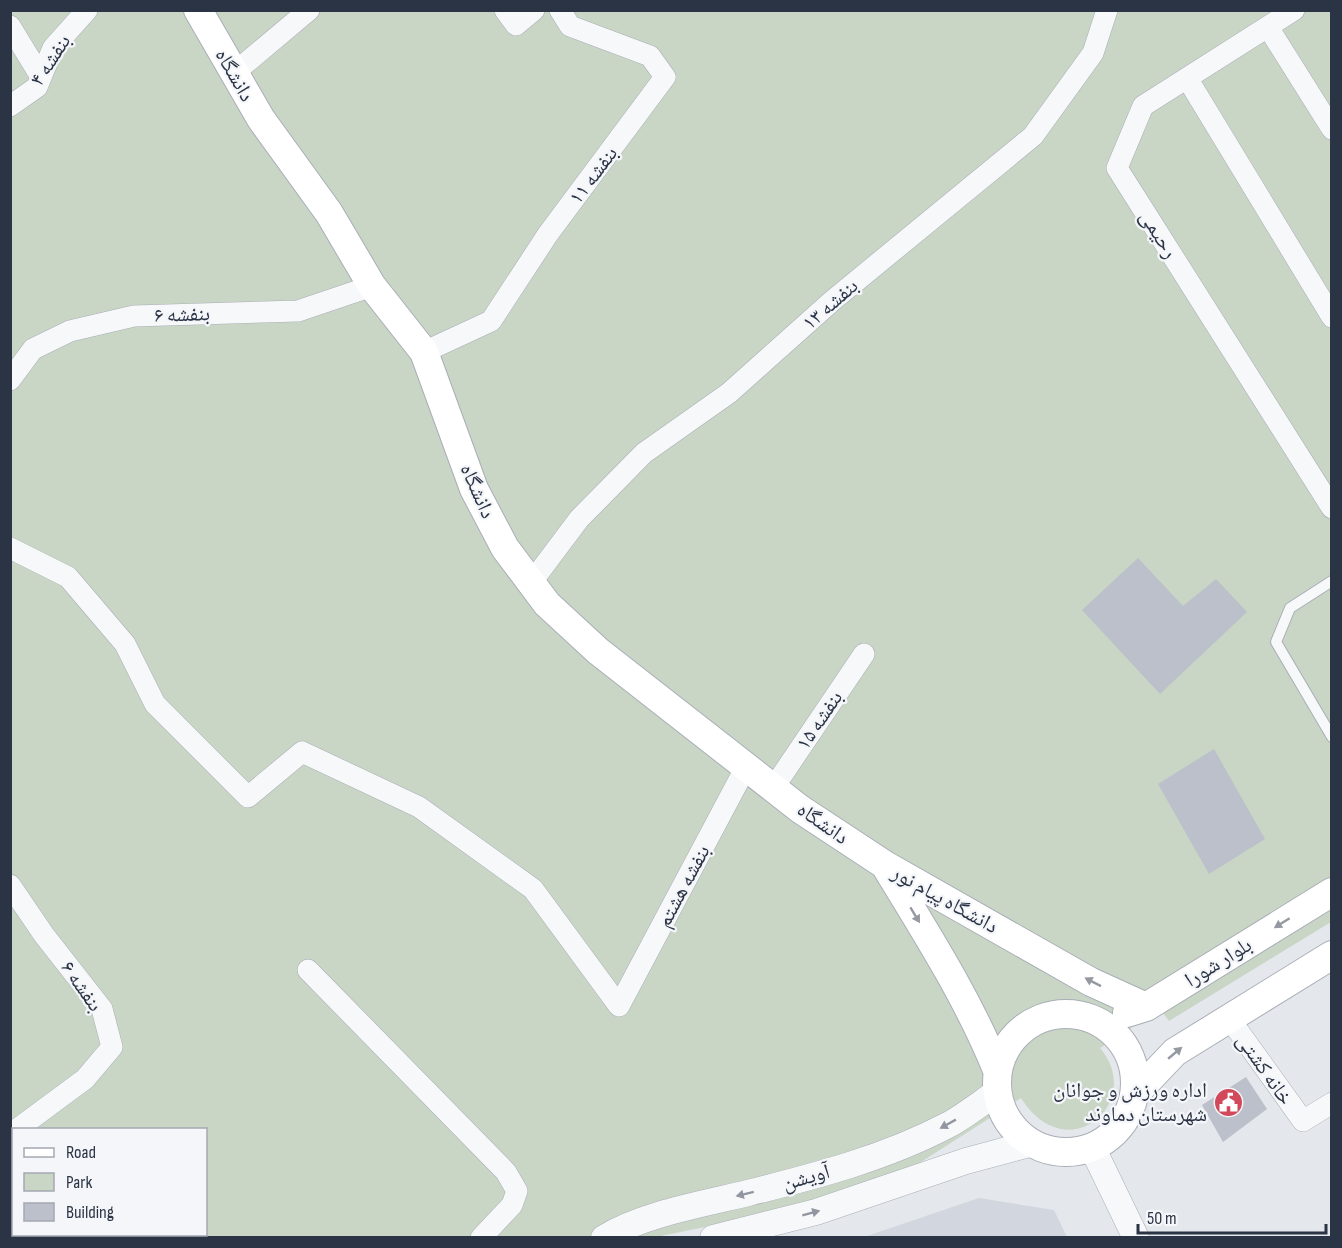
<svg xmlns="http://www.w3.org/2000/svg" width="1342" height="1248" viewBox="0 0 1342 1248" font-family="'Sofia Sans Condensed','Noto Naskh Arabic',sans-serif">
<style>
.built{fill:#d2d6de}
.green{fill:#c9d6c5;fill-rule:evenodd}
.building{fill:#bbc0ca}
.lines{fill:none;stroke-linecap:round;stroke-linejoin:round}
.service-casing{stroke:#a9aeb7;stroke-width:12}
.minor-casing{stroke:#a9aeb7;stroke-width:22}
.tertiary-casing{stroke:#a9aeb7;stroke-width:27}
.secondary-casing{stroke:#a9aeb7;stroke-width:30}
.service{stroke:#f7f8fa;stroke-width:10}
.minor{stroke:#f7f8fa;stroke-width:21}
.tertiary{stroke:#f7f8fa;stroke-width:26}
.secondary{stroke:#fff;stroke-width:28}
.oneway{fill:#959aa2}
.oneway2{fill:#9196a0}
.labels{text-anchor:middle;stroke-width:4.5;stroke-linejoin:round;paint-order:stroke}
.street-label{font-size:21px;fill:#2b3445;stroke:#f4f6f9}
.poi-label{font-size:21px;fill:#2b3445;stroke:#f4f6f9;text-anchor:end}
</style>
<rect width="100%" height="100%" fill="#e4e7ec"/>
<path class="built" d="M979 1198 1054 1210 1067 1237H864Z"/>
<path class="green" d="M10 11H1331V899L1100 1048C1146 1102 1067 1171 1021 1098L874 1192 656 1237H11ZM14 1130H206V1234H14Z
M1331 910V922L1169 1021 1163 1013Z"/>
<path class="building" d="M1138 558 1183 606 1216 579 1247 612 1160 694 1082 610Z
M1214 749 1265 839 1209 874 1158 784Z
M1246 1077 1267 1109 1223 1142 1202 1105Z"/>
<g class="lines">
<defs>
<path id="service" d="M1332 581 1290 608 1276 642 1332 737"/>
<path id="minor" d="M505 10 516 25 534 10
M1294 10 1143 106 1117 168 1332 508
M10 26 41 77
M1268 27 1332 129
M234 73 309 10
M1187 78 1332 317
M10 106 37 87 53 48 87 10
M424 352 491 321 548 234 665 77 650 56 570 26 560 10
M10 380 33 349 70 331 134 316 298 311 372 286
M10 548 68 577 125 644 155 704 248 797 302 752 419 807 533 889 619 1006 747 765
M531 583 579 519 644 453 729 393 832 301 1033 136 1093 53 1107 10
M774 787 864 654
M10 885 44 935 102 1009 112 1047 85 1079 16 1130
M308 970 506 1172 517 1191 512 1205 481 1238
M1229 1018 1303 1121 1332 1103"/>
<path id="tertiary" d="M1092 1147 1136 1238
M604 1238C643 1214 703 1204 748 1193 816 1176 885 1158 948 1125 965 1116 981 1103 997 1092
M713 1238 816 1212 966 1161 1033 1143"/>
<path id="secondary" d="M198 10 261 119 329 213 372 286 424 352 474 489 505 548 547 604 598 651 800 809 885 865 1091 982 1146 1007
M886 867C926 933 968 998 997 1070
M1127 1013 1146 1007 1332 892
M997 1083a69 69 0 1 1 138 0a69 69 0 1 1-138 0Z
M1134 1095 1175 1052 1332 955"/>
</defs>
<use href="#service" class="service-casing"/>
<use href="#minor" class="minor-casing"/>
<use href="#tertiary" class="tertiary-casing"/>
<use href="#secondary" class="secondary-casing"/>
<use href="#service" class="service"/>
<use href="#minor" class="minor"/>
<use href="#tertiary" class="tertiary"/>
<use href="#secondary" class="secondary"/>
</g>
<defs><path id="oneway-solid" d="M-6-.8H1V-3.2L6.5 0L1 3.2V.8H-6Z" transform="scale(1.5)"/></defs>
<g class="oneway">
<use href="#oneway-solid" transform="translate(915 915) rotate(59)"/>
<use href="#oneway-solid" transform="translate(1282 923) rotate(148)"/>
<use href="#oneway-solid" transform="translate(1093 982) rotate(-153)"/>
<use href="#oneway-solid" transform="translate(1175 1053) rotate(-40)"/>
</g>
<g class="oneway2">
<use href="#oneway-solid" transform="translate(948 1124) rotate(151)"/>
<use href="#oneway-solid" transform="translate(745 1194) rotate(166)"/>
<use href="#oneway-solid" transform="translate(811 1213) rotate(-15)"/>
</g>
<defs>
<symbol id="civic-disc" viewBox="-11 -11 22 22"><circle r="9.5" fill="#d1495b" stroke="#f4f6f9"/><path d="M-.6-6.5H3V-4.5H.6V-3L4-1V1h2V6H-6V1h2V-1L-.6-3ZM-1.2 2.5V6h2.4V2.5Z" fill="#fff"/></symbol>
</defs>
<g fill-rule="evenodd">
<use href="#civic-disc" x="1212" y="1086" width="33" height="33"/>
</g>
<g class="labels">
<g class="street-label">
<text transform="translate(50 60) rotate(-57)" y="7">بنفشه ۴</text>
<text transform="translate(235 75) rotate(60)" y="7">دانشگاه</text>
<text transform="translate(593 175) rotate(-53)" y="7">بنفشه ۱۱</text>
<text transform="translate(1159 234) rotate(58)" y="7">رحیمی</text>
<text transform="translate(830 304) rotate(-41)" y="7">بنفشه ۱۳</text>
<text transform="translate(182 314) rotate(-2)" y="7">بنفشه ۶</text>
<text transform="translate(478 491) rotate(66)" y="7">دانشگاه</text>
<text transform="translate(819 720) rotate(-56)" y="7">بنفشه ۱۵</text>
<text transform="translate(823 823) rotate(35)" y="7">دانشگاه</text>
<text transform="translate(683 886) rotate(-62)" y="7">بنفشه هشتم</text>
<text transform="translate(945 899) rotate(29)" y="7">دانشگاه پیام نور</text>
<text transform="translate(1218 962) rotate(-32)" y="7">بلوار شورا</text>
<text transform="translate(82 986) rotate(55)" y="7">بنفشه ۶</text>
<text transform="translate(1265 1069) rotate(55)" y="7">خانه کشتی</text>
<text transform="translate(806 1177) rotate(-16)" y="7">آویشن</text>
</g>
<g class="poi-label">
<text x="1207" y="1097">اداره ورزش و جوانان<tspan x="1207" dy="24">شهرستان دماوند</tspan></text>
</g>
</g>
<rect width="1342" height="1248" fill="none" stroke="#2b3445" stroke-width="24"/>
<rect x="12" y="1128" width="195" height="108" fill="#f4f6f9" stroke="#a4a8b1" stroke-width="1.5"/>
<rect x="24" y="1148" width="30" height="9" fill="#ffffff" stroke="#a4a8b1" stroke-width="1.5"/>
<text x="66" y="1158" font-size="18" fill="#2b3445">Road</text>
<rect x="24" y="1173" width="30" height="18" fill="#c9d6c5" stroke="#a4a8b1" stroke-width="1.5"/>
<text x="66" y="1188" font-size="18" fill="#2b3445">Park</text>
<rect x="24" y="1203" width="30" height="18" fill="#bbc0ca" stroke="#a4a8b1" stroke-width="1.5"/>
<text x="66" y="1218" font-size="18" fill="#2b3445">Building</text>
<path d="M1138 1224v9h188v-9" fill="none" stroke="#2b3445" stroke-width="3"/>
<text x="1147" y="1224" font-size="18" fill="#2b3445" stroke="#f4f6f9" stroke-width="4.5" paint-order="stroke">50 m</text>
</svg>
